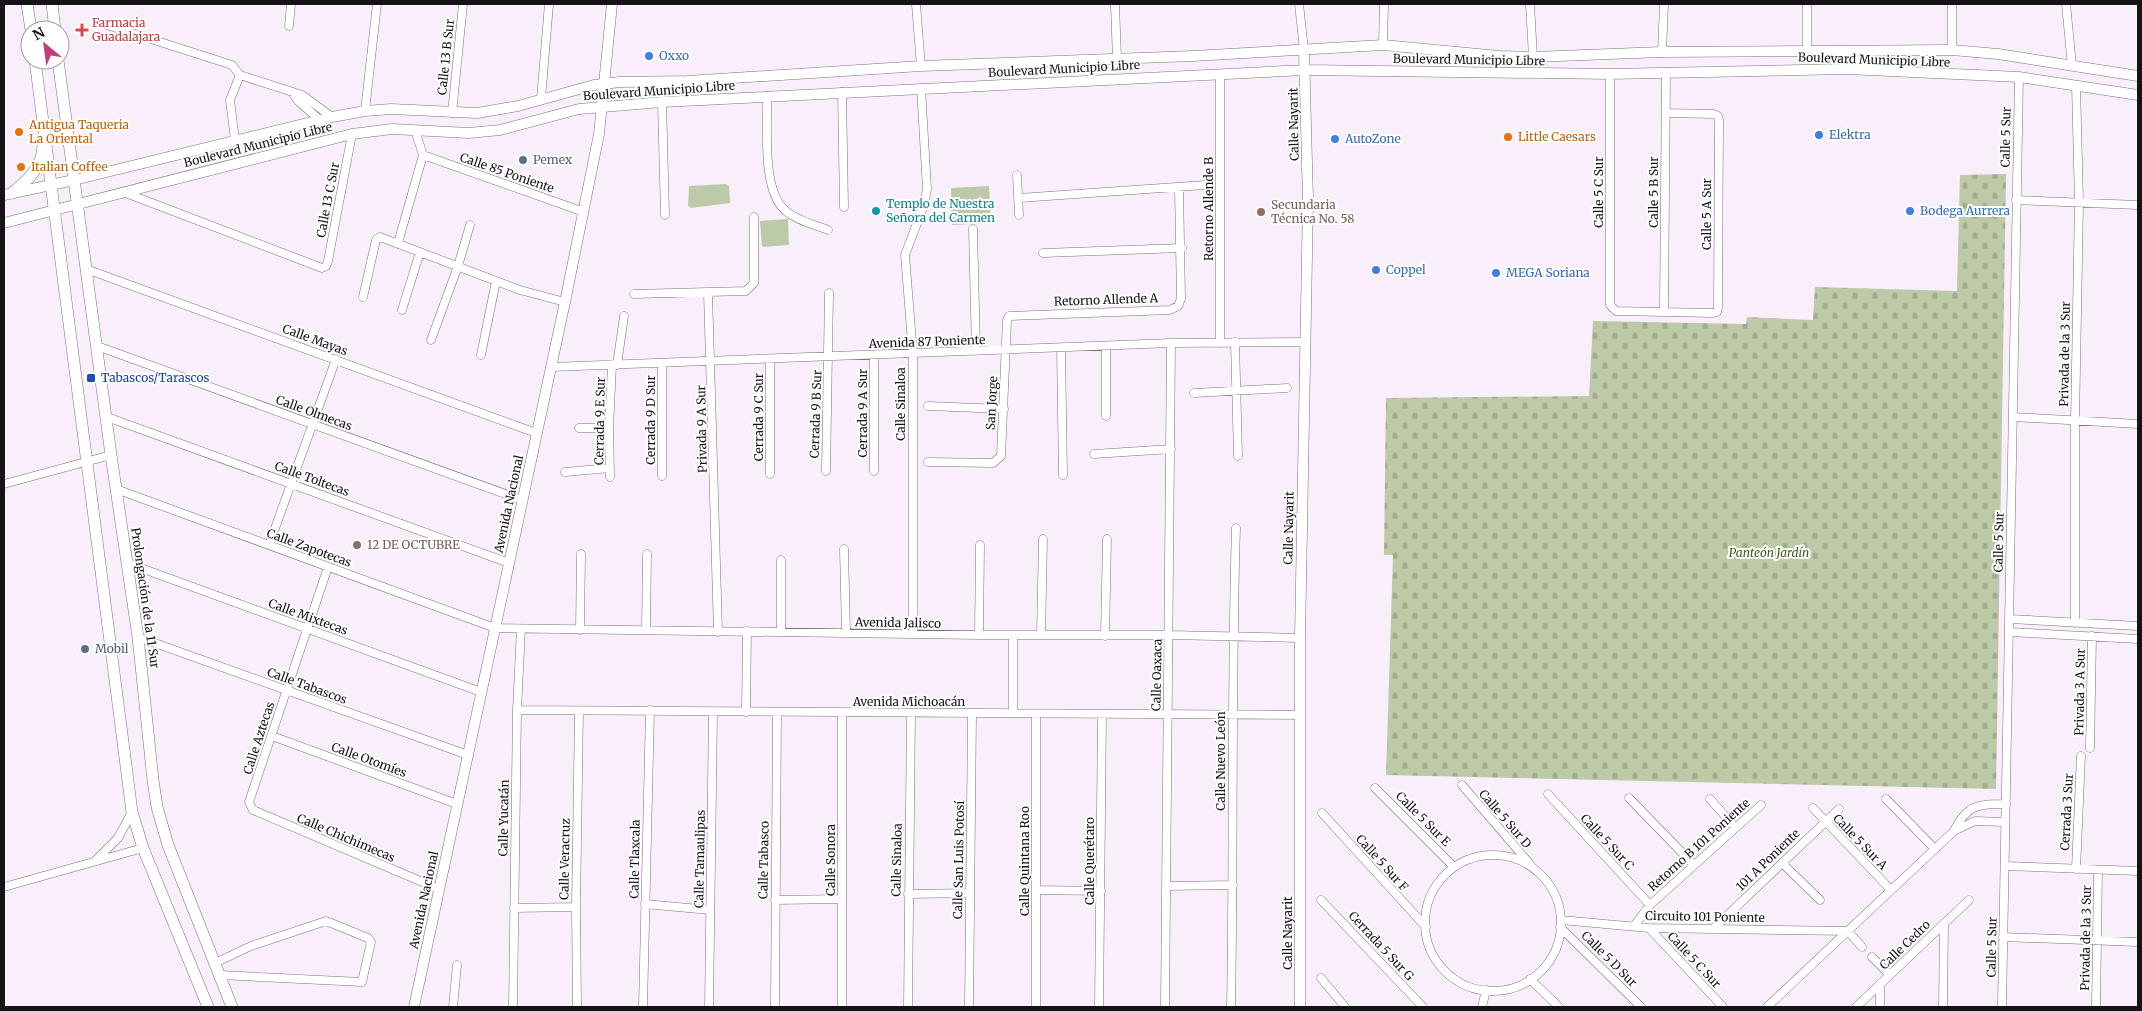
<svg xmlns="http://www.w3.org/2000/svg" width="2142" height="1011" viewBox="0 0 2142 1011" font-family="Merriweather,serif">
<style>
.cemetery{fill:url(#cemetery-stones)}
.park{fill:#bdcaa7}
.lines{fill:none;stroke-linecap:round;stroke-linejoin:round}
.street-casing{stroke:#7a717c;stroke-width:9}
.secondary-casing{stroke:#7a717c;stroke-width:11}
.primary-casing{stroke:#7a717c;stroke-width:12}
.street{stroke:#fff;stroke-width:8}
.secondary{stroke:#fff;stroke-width:10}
.primary{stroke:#fff;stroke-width:11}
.health-dot{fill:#e0444e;stroke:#fff;stroke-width:2}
.shop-dot{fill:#3f7fe0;stroke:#fff;stroke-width:2}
.food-dot{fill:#e8710a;stroke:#fff;stroke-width:2}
.service-dot{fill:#5c6f8a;stroke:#fff;stroke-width:2}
.culture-dot{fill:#0f9aa8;stroke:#fff;stroke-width:2}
.education-dot{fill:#8d6e63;stroke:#fff;stroke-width:2}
.transit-dot{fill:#1a4fb4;stroke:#fff;stroke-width:2}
.labels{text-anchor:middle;stroke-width:4;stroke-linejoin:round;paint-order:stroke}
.health-label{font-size:12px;fill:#be3a42;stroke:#fff;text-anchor:start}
.shop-label{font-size:12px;fill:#366cbe;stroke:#fff;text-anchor:start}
.street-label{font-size:12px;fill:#161317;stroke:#fff}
.food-label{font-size:12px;fill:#c56008;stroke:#fff;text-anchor:start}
.service-label{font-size:12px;fill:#4e5e75;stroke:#fff;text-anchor:start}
.culture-label{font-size:12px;fill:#0d838f;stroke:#fff;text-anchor:start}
.education-label{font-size:12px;fill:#785e54;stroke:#fff;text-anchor:start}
.transit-label{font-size:12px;fill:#164399;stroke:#fff;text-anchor:start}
.park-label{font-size:12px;font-style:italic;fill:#475c1a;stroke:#fff}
</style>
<defs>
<pattern id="cemetery-stones" width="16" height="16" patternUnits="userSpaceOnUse" patternTransform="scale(1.25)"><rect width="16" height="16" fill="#bdcaa7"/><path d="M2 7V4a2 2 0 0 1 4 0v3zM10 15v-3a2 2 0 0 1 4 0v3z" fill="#a2ad8f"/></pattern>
</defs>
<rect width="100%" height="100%" fill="#f8effb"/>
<path class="cemetery" d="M2006 174 1996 789 1386 775 1393 555H1384L1386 398 1589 396 1593 321 1746 324 1747 317 1813 320 1815 287 1957 291 1960 175Z"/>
<path class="park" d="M726 184 729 186 730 203 691 208 688 206 689 186Z
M989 186 991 223 952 225 951 188Z
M788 219 789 245 762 247 760 221Z"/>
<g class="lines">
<defs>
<path id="street" d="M916 4 921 66
M1115 4 1117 59
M1299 4 1304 50
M1530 4 1533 57
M2066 4 2072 66
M104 24 232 65 240 75 302 95 332 117
M289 26 291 4
M1383 45 1384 4
M1952 50V4
M1662 52 1664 4
M1807 52V4
M1610 74V305L1616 311 1712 313 1717 312 1718 307 1719 120 1718 116 1714 114 1666 113
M1220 75V343
M292 92 298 101 319 119
M842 92 844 207
M767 96C768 126 761 191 786 211 796 220 815 225 828 230
M541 99 549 4
M662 102 665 215
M365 111 377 4
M452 113 463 4
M235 140 230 100 240 75
M423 155 584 212
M1017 175 1019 215
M123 192 322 268 326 266 328 261 352 134
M1019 198 1205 185
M2016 200 2138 205
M973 229 976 351
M398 243 423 155 415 130
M1043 253 1182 248
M86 269 536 433
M708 293 718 632
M634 294 746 291 754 283V217
M363 297 376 240 380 237 520 290 565 302
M402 310 420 252
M1664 311 1666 73
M431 340 458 266 470 225
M1235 342 1238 456
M97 346 522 500
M1106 346V416
M1061 348 1063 475
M481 355 496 281
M770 359V474
M662 363V476
M617 365 624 316
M551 367 1171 343 1305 342
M1194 393 1287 388
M928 406 1004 409
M107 417 509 563
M2013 417 2138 424
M579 428H609
M1094 454 1171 449
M928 462 993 463 1001 456 1007 320 1009 316 1170 310 1178 306 1181 299 1179 188
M826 471 829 293
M874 471V355
M565 472 610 468
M610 477 609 428 612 365
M4 484 111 455
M116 489 495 628 979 635H1169L1300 638
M269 545 336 359
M844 549 846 633
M127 563 481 692
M328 567 249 802 253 810 439 889
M2009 619 2138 626
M2075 623V421L2079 203 2076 85
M580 630 581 554
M646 630 647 554
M781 632V560
M2009 632 2138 639
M913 634V354L905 255 924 205 927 189 921 88
M979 635 980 545
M1041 635 1043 539
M1105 636 1107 539
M138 637 468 755
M517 710 1300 715
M746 712 747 631
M1013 713V635
M1036 714V1007
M272 736 457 804
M2090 748 2092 636
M1462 785 1529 863
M1375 788 1454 867
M1548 794 1650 905
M1629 798 1694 865
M1710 799 1735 827
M1886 799 1935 849
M1813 808 1891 890
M1322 813 1426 927
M1954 831C1967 804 1979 804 2006 804
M1425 923a68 68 0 1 1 136 0a68 68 0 1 1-136 0Z
M95 861 118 838 132 812
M1782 863 1820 900
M2005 866 2138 871
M2076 869 2081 756
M1166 886 1233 885
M4 887 143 848
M1036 890 1101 891
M908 894 970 893
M775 900 842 899
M1321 900 1423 1007
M645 904 710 910
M514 908 576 907
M1561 920 1649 928 1848 931 1862 947
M1634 926 1650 905 1761 805
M1560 927 1641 1007
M1649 928 1723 1007
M1714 928 1839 809
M2003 937 2138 942
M1872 957 1890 975
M215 963 251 946 326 921 368 938 371 942 362 982 220 975
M1321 978 1345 1007
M1530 979 1559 1007
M453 1007 457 965
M513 1007 517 710 521 629
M577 1007 576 907 579 711
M643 1007 650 710
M709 1007 713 712
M775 1007 777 713
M842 1007V713
M908 1007 911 713
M969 1007 972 714
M1099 1007 1102 714
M1165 1007 1171 343
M1231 1007C1234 847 1231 688 1236 528
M1482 1007 1486 990
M1767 1007 1954 831 1975 821 2005 822
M1856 1007 1969 900
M1880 1007V984
M1943 1007 1944 923
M2002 1007 2019 77
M2096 1007 2098 870"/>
<path id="secondary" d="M4 195 74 180 332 117 365 111 391 109 477 113 518 106 594 85 620 82 687 81 921 66 1193 56 1383 45 1499 56 1533 57 1662 52 1952 50 1998 54 2138 76
M4 223 352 134 392 129 469 133 500 130 579 109 662 102 1305 70 1610 74 1847 69 2019 77 2138 95
M414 1007 565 302 599 134 612 4
M1300 1007V638L1308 201 1304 50"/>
<path id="primary" d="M27 4 31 30
M52 4 55 30
M35 60 132 812 143 848 208 1007
M58 60 111 455 138 637 153 780 157 807 168 845 232 1007
M12 193C28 180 42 168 43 146"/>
</defs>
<use href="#street" class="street-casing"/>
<use href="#secondary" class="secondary-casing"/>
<use href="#primary" class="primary-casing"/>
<use href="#street" class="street"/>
<use href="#secondary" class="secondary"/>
<use href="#primary" class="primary"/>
</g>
<path class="health-dot" d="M79.5 22.5h5v5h5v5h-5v5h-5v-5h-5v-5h5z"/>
<g class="shop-dot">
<circle cx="649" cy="56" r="5"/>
<circle cx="1819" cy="135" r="5"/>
<circle cx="1335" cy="139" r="5"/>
<circle cx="1910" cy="211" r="5"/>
<circle cx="1376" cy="270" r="5"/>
<circle cx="1496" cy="273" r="5"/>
</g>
<g class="food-dot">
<circle cx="19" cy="132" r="5"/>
<circle cx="1508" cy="137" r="5"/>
<circle cx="21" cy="167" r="5"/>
</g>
<g class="service-dot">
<circle cx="523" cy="160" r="5"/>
<circle cx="85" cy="649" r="5"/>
</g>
<circle class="culture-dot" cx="876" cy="211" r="5"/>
<g class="education-dot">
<circle cx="1261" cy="212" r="5"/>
<circle cx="357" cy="545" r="5"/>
</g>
<rect class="transit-dot" x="86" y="373" width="10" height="10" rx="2.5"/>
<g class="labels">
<g class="health-label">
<text x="92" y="27">Farmacia<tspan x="92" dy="14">Guadalajara</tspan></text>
</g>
<g class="shop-label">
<text x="659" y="60">Oxxo</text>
<text x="1829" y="139">Elektra</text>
<text x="1345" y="143">AutoZone</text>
<text x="1920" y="215">Bodega Aurrera</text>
<text x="1386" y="274">Coppel</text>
<text x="1506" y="277">MEGA Soriana</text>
</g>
<g class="street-label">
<text transform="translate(446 57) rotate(-84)" y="4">Calle 13 B Sur</text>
<text transform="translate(1469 60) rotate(1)" y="4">Boulevard Municipio Libre</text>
<text transform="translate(1874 60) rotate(2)" y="4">Boulevard Municipio Libre</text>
<text transform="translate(1064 69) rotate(-3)" y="4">Boulevard Municipio Libre</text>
<text transform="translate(659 91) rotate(-4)" y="4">Boulevard Municipio Libre</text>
<text transform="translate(1294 124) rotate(-91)" y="4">Calle Nayarit</text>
<text transform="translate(2006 137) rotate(-89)" y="4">Calle 5 Sur</text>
<text transform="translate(258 145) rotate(-14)" y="4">Boulevard Municipio Libre</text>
<text transform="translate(507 173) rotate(19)" y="4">Calle 85 Poniente</text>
<text transform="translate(1599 192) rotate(-90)" y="4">Calle 5 C Sur</text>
<text transform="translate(1654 192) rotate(-90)" y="4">Calle 5 B Sur</text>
<text transform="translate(328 200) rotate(-79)" y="4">Calle 13 C Sur</text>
<text transform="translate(1209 209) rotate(-90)" y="4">Retorno Allende B</text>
<text transform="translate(1707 214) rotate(-90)" y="4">Calle 5 A Sur</text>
<text transform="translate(1106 300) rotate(-2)" y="4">Retorno Allende A</text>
<text transform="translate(315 340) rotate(20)" y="4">Calle Mayas</text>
<text transform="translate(927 342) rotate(-2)" y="4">Avenida 87 Poniente</text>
<text transform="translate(2065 354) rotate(-89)" y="4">Privada de la 3 Sur</text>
<text transform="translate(992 403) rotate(-87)" y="4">San Jorge</text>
<text transform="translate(901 404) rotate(-90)" y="4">Calle Sinaloa</text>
<text transform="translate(314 413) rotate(20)" y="4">Calle Olmecas</text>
<text transform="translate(863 413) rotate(-90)" y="4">Cerrada 9 A Sur</text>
<text transform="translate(816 414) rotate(-88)" y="4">Cerrada 9 B Sur</text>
<text transform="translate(759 417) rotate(-90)" y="4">Cerrada 9 C Sur</text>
<text transform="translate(651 420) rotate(-90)" y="4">Cerrada 9 D Sur</text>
<text transform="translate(600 421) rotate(-89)" y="4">Cerrada 9 E Sur</text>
<text transform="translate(702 429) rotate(-91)" y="4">Privada 9 A Sur</text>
<text transform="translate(312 479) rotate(20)" y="4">Calle Toltecas</text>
<text transform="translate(509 504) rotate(-78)" y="4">Avenida Nacional</text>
<text transform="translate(1289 528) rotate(-89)" y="4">Calle Nayarit</text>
<text transform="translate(1999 542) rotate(-89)" y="4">Calle 5 Sur</text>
<text transform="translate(309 548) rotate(20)" y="4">Calle Zapotecas</text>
<text transform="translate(145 598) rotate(82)" y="4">Prolongación de la 11 Sur</text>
<text transform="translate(308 617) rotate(20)" y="4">Calle Mixtecas</text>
<text transform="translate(898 623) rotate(1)" y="4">Avenida Jalisco</text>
<text transform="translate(1157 675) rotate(-89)" y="4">Calle Oaxaca</text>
<text transform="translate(307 686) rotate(20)" y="4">Calle Tabascos</text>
<text transform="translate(2080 692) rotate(-89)" y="4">Privada 3 A Sur</text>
<text x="909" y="706">Avenida Michoacán</text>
<text transform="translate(259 738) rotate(-72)" y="4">Calle Aztecas</text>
<text transform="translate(369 760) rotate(20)" y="4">Calle Otomíes</text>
<text transform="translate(1221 761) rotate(-90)" y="4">Calle Nuevo León</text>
<text transform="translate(2067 812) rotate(-87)" y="4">Cerrada 3 Sur</text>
<text transform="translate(504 818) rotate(-89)" y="4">Calle Yucatán</text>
<text transform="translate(1423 819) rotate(45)" y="4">Calle 5 Sur E</text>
<text transform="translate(1505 819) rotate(49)" y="4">Calle 5 Sur D</text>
<text transform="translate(346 838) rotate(23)" y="4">Calle Chichimecas</text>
<text transform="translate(1607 842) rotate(47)" y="4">Calle 5 Sur C</text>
<text transform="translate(1860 842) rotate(46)" y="4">Calle 5 Sur A</text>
<text transform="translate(1699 845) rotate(-42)" y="4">Retorno B 101 Poniente</text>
<text transform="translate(565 859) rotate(-89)" y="4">Calle Veracruz</text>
<text transform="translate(635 859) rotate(-89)" y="4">Calle Tlaxcala</text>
<text transform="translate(700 859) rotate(-89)" y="4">Calle Tamaulipas</text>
<text transform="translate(764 860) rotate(-89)" y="4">Calle Tabasco</text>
<text transform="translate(831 860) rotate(-90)" y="4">Calle Sonora</text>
<text transform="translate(897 860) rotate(-89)" y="4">Calle Sinaloa</text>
<text transform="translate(959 860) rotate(-89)" y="4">Calle San Luis Potosí</text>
<text transform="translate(1768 860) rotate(-44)" y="4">101 A Poniente</text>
<text transform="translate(1025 861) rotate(-90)" y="4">Calle Quintana Roo</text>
<text transform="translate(1090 861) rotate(-90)" y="4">Calle Querétaro</text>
<text transform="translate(1382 863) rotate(48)" y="4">Calle 5 Sur F</text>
<text transform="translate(424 900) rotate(-78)" y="4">Avenida Nacional</text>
<text transform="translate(1705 917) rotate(1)" y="4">Circuito 101 Poniente</text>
<text transform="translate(1288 933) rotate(-90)" y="4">Calle Nayarit</text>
<text transform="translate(2086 938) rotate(-89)" y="4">Privada de la 3 Sur</text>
<text transform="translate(1905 945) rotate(-44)" y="4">Calle Cedro</text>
<text transform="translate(1381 946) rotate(47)" y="4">Cerrada 5 Sur G</text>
<text transform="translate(1992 947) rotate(-89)" y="4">Calle 5 Sur</text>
<text transform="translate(1609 959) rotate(45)" y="4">Calle 5 D Sur</text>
<text transform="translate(1694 960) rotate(47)" y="4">Calle 5 C Sur</text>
</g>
<g class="food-label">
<text x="29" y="129">Antigua Taqueria<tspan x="29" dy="14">La Oriental</tspan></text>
<text x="1518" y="141">Little Caesars</text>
<text x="31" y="171">Italian Coffee</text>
</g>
<g class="service-label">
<text x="533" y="164">Pemex</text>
<text x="95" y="653">Mobil</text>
</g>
<g class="culture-label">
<text x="886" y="208">Templo de Nuestra<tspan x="886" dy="14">Señora del Carmen</tspan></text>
</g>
<g class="education-label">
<text x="1271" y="209">Secundaria<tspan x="1271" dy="14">Técnica No. 58</tspan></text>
<text x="367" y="549">12 DE OCTUBRE</text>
</g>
<g class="transit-label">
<text x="101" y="382">Tabascos/Tarascos</text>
</g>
<g class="park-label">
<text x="1769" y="557">Panteón Jardín</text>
</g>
</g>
<rect width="2142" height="1011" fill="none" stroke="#161317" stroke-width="10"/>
<g transform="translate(45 45) rotate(331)"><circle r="24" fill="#ffffff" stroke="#a2a1a2"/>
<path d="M0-4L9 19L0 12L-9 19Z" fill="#c33c7c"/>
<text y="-8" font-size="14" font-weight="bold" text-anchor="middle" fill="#161317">N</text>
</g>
</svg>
